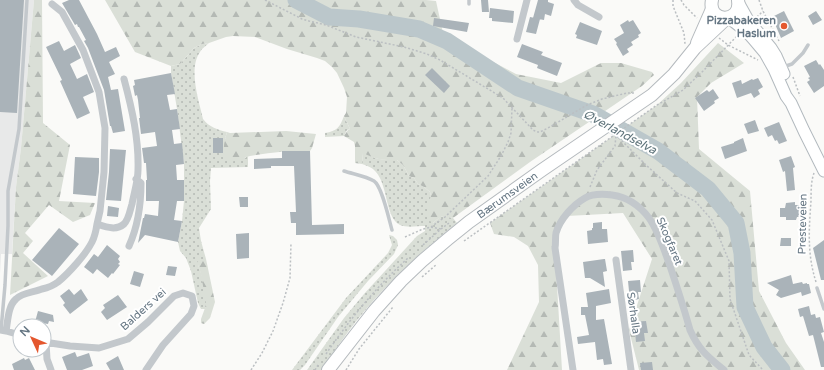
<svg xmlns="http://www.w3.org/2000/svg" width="824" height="370" viewBox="0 0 824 370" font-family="'Varela Round',sans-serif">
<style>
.built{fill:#e8e9e9}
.grass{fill:url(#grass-dots)}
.forest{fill:url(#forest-firs)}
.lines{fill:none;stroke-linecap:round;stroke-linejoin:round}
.river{stroke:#bbc7cb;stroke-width:17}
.building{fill:#aab3b9}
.secondary-casing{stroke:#b3babf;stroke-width:13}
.primary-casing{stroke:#b5babe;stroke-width:14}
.path{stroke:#bbbfc2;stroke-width:1.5;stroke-dasharray:2 2;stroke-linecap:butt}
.lane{stroke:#c3c8cc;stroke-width:3.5}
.street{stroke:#c3c8cc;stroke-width:7}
.secondary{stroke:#fff;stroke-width:11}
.primary{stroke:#fff;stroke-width:12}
.poi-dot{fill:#e4572e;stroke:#fff;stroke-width:1.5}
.labels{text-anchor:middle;stroke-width:4;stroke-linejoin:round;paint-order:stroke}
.poi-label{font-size:11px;font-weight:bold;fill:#657683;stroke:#fff;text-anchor:end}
.street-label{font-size:11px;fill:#657683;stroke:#fff}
.water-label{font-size:12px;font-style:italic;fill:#60757c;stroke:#fff}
</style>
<defs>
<pattern id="grass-dots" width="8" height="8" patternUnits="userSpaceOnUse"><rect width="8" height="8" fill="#dadfd7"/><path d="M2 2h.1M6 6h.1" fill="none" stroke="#b4b9b4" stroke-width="1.8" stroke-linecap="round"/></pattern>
<pattern id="forest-firs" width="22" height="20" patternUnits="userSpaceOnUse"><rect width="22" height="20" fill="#dadfd7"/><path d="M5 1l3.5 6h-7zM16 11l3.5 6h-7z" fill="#b4b9b4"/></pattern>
</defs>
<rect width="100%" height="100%" fill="#fafaf8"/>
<path class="built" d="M0 0H34L21 148 16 187 12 254H1L0 274Z"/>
<path class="grass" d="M209 43C206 46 202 48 200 52 188 69 199 101 203 119 209 127 218 130 227 132L225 139 245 158 248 156V167L211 168 210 181 211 209 199 228 201 241 206 259H201L198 265C203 277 209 297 205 309H201L198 303 191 271 186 258 180 251 178 242 182 221 184 201V164L177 109 171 73V66L180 64 194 48 202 44Z
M344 116 350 129 347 130 344 136 325 137V133C337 131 340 127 344 116Z
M363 152C376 160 382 160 397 160L403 165 409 176 414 178 418 184 424 187 430 192 431 196 430 202 433 223 440 217 444 216 453 218 457 223C417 255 379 290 348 332 339 344 330 357 322 370H307L344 318 364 294 417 236 425 231V226C417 226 407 228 400 225 384 217 389 182 373 169 370 167 366 165 362 164Z
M389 235 393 236 397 240 398 245 394 254 368 281 338 317 305 365 300 370H292L346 298 388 253 392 245Z"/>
<path class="forest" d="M34 0H42L43 123 70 145 59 201 95 203 90 215 73 222 49 205 25 233 33 241 23 253 48 276 10 295 16 187 21 148Z
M105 0H426L436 1 443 33 480 55 516 74 561 83 601 63H621L652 72 654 75 642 86 530 162 453 218C440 216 443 215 433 223L430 221 427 211 431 196 430 192 424 187 418 184 414 178 409 176 403 165 397 160C382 160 377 160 363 153L362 164 355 163V146L354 142 344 136 348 130 350 129 344 116 346 113 347 97 344 88 337 73 332 67 325 61 317 58 287 49 255 37 233 36 226 37 209 43 202 44 194 48 180 64 171 66 135 52Z
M718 43 744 63 711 83 697 97 699 149 750 191 759 291 786 343 805 370H639L629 330 652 259 623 213 567 216 554 234 562 370H507L539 302 538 265 528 246 514 237 494 234 490 223 657 105 681 83Z
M286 131 316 134 312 148 310 151C290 151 270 152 250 156 244 157 233 165 227 159 221 154 225 139 227 132L230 133Z
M201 259H206L215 302 210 318 204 324 201 323V319L205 308 206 303 201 274 197 262Z"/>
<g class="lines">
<path class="river" d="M296 0 329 17 359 19 419 29 447 41 518 88 593 114 658 151 708 189 736 223 742 253 745 307 764 347 782 370"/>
</g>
<path class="building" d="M0 0H24L17 113 0 112Z
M69 0H79L97 34 105 52 116 47 120 56 109 62 115 74 108 77 111 90 118 89 125 131 113 133 111 126H110L104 90 88 48 84 41 86 40 79 27H78L77 24 75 25 62 3Z
M481 0H488L489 12H482Z
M538 0H548V2L554 4 551 16 545 14 544 20 533 18Z
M490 8 514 11 513 23 492 21V18H489Z
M784 11 794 31 781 38 772 17Z
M816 11 822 20 813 25 808 16Z
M530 17 540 19 536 34 526 32Z
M434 18 469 23 467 32 433 26Z
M628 20 629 22 633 20 641 33 638 35 639 37 631 42 633 45 627 49 629 52 623 56 616 44 617 43 614 39 624 33 620 25Z
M580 22 602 31 597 45 576 38 577 35 575 34Z
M59 41 64 51 75 45 81 58 70 64 77 79 87 74 94 92 83 97 90 113 77 119 60 81 62 80 46 47Z
M522 44 543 52 541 55 562 63 557 76 537 68 538 65 517 57Z
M816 60 819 65 820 64 824 70V86L814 93 807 82 810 80 808 78 810 77 804 66Z
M432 68 450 86 444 93 425 75Z
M171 73 175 94 167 95 170 110 177 109 180 129 172 130 174 144 182 143 184 164 176 165 177 180H184V201H177L174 220 182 221 178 242 145 235 138 243 143 218H144L145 214 158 216 159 201H146V180H147L146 163H144L142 148 157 146 155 132 141 134 139 118H140L138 100 137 95 135 96 133 86 135 85 134 80Z
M758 78 763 87 758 90 760 94 754 98 751 93 737 98 732 83 741 80 742 84 752 79 753 80Z
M713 89 719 98 714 101 715 103 704 111 695 98 707 90 709 92Z
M755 120 759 131 748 134 744 124Z
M779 122 787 141 779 144 777 140 775 141 772 135 768 137 764 128Z
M213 138H223V153H213Z
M743 138 747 151 725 159 721 147 734 143V142Z
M110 149 126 150 121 201 106 200 109 172Z
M282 151H310L312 225 344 224V234L296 235V223H291L290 212H296L294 166H271V168L254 169V159L282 158Z
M791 156 795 167 793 168 795 190 787 191 785 171 783 172 779 160Z
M75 157 99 158V172L96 196 73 194Z
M239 197H248V207H240Z
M795 202V205H800L799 217H797L796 220H786V217H780V208H785L786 203Z
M108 206 119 208 118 217 107 216Z
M602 222V229H607L608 242 588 244 587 231 592 230V228H593V223Z
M59 228 79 244 52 276 32 260Z
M249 233V258L237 259 236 234Z
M781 238H791V246H780Z
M824 240V280H821L813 248Z
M107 245 120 256 118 259 120 262 118 264 120 265 113 274 112 273 108 278 97 269 93 274 84 267 94 254 98 257Z
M633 250 634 262H631L632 270 623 271 621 251Z
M604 259H605L607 271 603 272 605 287 590 278H585L583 262Z
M168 266 177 267 175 276 166 275Z
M134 271 144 274 140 287 130 284Z
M791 275 793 284 802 282 803 284 807 283V284H809L811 293 802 296 801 292 781 298 776 295 779 290 767 283Z
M640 280 641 292H638L639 299 630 301 628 281Z
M69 289 74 295 81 289 88 300 70 314 63 305 65 303 60 296Z
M609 289 611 303 596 306V320L604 319 612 364 604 365 603 359 597 360 595 342 578 344 577 337 589 335 585 315H581V307H588L586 293Z
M118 295 127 307 107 320 101 312 105 308 103 305Z
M809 306 811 315 815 314 816 318 820 317 824 332 821 333 824 342V367H821L813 335 809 336 803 316 800 317 798 309Z
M38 311 53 315 54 322 49 321 48 324 35 322Z
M646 321 648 333H644L645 341 636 342 634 322Z
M75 352 77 357 89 353 93 366 82 370H67L62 357Z
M118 356 124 370H110L106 363Z
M24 358 25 360 29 358 35 370H14L12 364Z
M652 362 653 370H641L640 363Z"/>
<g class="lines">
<defs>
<path id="secondary" d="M738 2 748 20 771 48 776 56 784 74
M729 18 747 32 754 40 765 53 774 69 786 96 791 103 804 131 824 171"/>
<g id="primary">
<path d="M712 0C707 23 742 24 738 0"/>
<path d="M697 43 712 9"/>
<path id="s1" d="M328 370 374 311 401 281 422 261 448 239 469 222 542 170 652 95 674 74 695 48 727 18"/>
</g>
</defs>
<use href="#secondary" class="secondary-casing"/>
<use href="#primary" class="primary-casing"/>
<path class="path" d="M265 0 302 19 309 21 326 25 356 37 404 47 427 54 440 60 503 98 533 130 537 132H540L548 128 587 105 602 99 627 93H635
M673 0V6L684 33 685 44
M681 0 684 5 697 18
M759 0 763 11 779 41
M757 17 763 11
M719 38 728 45 758 60
M793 77 800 96
M616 135 646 165 677 193 695 201 712 220 729 261 730 299 749 355 763 370
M814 173C811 181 811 192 811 201 809 229 807 254 816 282
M590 187 597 170 615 146 616 135
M431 227 441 229
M405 237 423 229 431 227 445 217 488 176 501 156 508 142 511 133 512 108
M464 241 657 105 683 90 703 71 737 36
M423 245 441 229 449 223
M422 277 437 264
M326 354C350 319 376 287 408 258
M251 370 262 353 273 331 283 303 290 278 291 243
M315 370 318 365
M346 370 359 349 393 307"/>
<path class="lane" d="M469 4V0
M783 67 792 64 803 53 808 45
M344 171C353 174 366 176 374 181 382 186 389 220 392 230
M817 288 824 309
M1 330 5 285 8 226V191L19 129 27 0"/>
<path class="street" d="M574 0 578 5 599 17
M52 4 62 12 83 50 99 92 105 128 104 172 100 211 97 224C106 227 116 231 124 224 129 219 130 210 132 204 134 193 138 181 138 170 139 139 132 109 124 79
M517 39 527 0
M129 246C138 226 141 205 141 183L136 179
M616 260 631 370
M0 330 6 331 20 335
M6 331C8 320 8 306 16 299 21 293 35 292 42 289 47 288 54 285 58 282 69 273 86 254 92 242 95 236 96 231 97 224
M44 342 70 346 99 348 128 339 148 322 174 296 183 293 192 296 194 306 191 314 163 345 146 370
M46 343 47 359 51 370
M573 370 555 248C556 243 555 237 556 233 560 219 573 205 585 198 592 194 604 194 612 195 627 197 640 206 649 218 659 232 664 250 670 266 677 287 684 308 690 330 699 350 707 356 724 370"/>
<use href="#secondary" class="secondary"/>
<use href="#primary" class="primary"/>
</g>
<circle class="poi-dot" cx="784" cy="26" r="4"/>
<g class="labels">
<g class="poi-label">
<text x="776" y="24">Pizzabakeren<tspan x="776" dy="13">Haslum</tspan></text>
</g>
<g class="street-label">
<text dy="4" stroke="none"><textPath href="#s1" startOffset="252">Bærumsveien</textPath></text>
<text transform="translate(802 224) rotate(-89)" y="4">Presteveien</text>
<text transform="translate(670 241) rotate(67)" y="4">Skogfaret</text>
<text transform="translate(143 309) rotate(-42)" y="4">Balders vei</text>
<text transform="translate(634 313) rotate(82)" y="4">Sørhalla</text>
</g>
<g class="water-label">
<text transform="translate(620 132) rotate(28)" y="4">Øverlandselva</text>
</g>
</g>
<g transform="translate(32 338) rotate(314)"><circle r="19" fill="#ffffff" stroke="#c1c8cd"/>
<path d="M0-3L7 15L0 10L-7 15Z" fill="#e4572e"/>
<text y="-6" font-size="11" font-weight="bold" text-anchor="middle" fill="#657683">N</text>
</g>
</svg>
